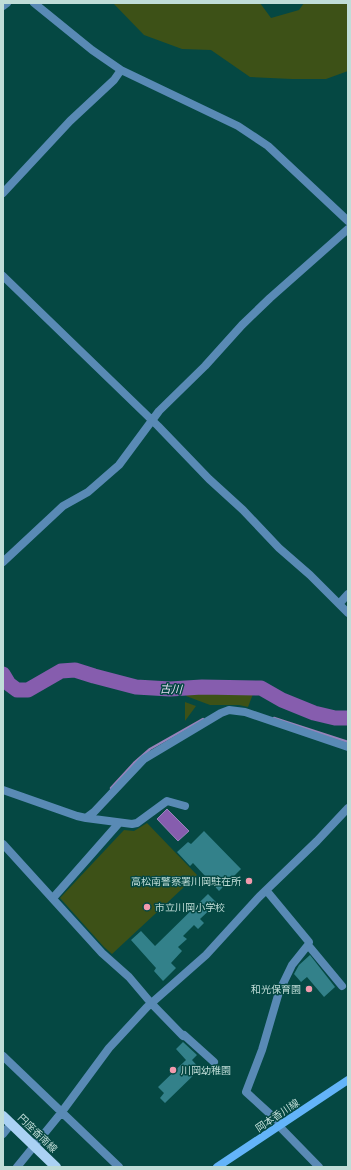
<svg xmlns="http://www.w3.org/2000/svg" width="351" height="1170" viewBox="0 0 351 1170" font-family="Figtree,'Noto Sans JP',sans-serif">
<style>
.green{fill:#3d5117}
.water{fill:#865dae;stroke:#9783bb}
.lines{fill:none;stroke-linecap:round;stroke-linejoin:round}
.stream{stroke:#9783bb;stroke-width:2.5}
.river{stroke:#865dae;stroke-width:15}
.building{fill:#33818a}
.minor{stroke:#598ab5;stroke-width:8}
.secondary{stroke:#63b4f9;stroke-width:8}
.primary{stroke:#aad1f3;stroke-width:10}
.poi-dot{fill:#f29aad;stroke:#054843;stroke-width:1.5}
.labels{text-anchor:middle;stroke-width:3;stroke-linejoin:round;paint-order:stroke}
.poi-label{font-size:10px;fill:#c0ddd8;stroke:#054843;text-anchor:end}
.street-label{font-size:10px;fill:#c0ddd8;stroke:#054843}
.water-label{font-size:11px;font-style:italic;fill:#e3d9ef;stroke:#054843}
</style>
<rect width="100%" height="100%" fill="#054843"/>
<path class="green" d="M113 3H260L271 18 299 10 304 3H348V71L326 79H292L250 77 211 50 182 49 144 35Z
M253 690 258 693 253 694 248 707 239 705H210L186 696 188 692Z
M185 702 196 706 185 721Z
M147 823 197 875 112 954 104 947 60 898 124 830 134 831Z"/>
<path class="water" d="M167 809 189 831 178 841 157 819Z"/>
<g class="lines">
<path class="stream" d="M274 718 348 742
M111 788 134 763 150 749 203 719"/>
<path class="river" d="M3 674 9 684 17 690H28L61 671 75 670 94 676 136 687 170 689 202 687 261 688 282 700 314 713 335 718H348"/>
</g>
<path class="building" d="M204 831 241 869 219 891 193 863 190 866 177 852 188 842 191 844Z
M208 894 217 903 200 919 204 923 198 929 194 925 183 936 187 939 178 947 182 951 171 963 176 968 163 981 154 971 156 968 131 940 141 931 155 946Z
M310 955 335 987 324 997 307 977 301 982 294 974 299 965Z
M183 1042 197 1055 192 1060 200 1069 165 1103 160 1098 164 1093 158 1087 186 1060 176 1049Z"/>
<g class="lines">
<path class="minor" d="M34 3 92 50 121 70 238 126 268 146 348 221
M3 6 7 3
M3 193 70 121 114 80 121 70
M3 276 158 426 209 479 243 510 279 548 310 575 348 613
M3 562 63 506 88 492 119 465 159 411 205 366 242 325 270 298 348 229
M339 604 348 594
M3 790 77 816 86 818 94 812 144 759 221 713 229 710 245 712 348 747
M86 818 132 824 137 823 167 801 185 806
M3 844 102 953 129 977 151 1003 183 1036 184 1035 214 1062
M266 890 309 942 308 945 292 965 279 992 262 1050 246 1092 281 1124
M53 898 119 823
M308 945 342 986
M3 1056 119 1167
M279 1126 319 1167
M3 1134 11 1124
M17 1167 61 1113 109 1048 147 1007 206 955 259 897 317 841 348 808"/>
<path class="secondary" d="M217 1167 348 1080"/>
<path class="primary" d="M3 1116 56 1167"/>
</g>
<g class="poi-dot">
<circle cx="249" cy="881" r="4"/>
<circle cx="147" cy="907" r="4"/>
<circle cx="309" cy="989" r="4"/>
<circle cx="173" cy="1070" r="4"/>
</g>
<g class="labels">
<g class="poi-label">
<text x="241" y="885">高松南警察署川岡駐在所</text>
<text x="155" y="911" text-anchor="start">市立川岡小学校</text>
<text x="301" y="993">和光保育園</text>
<text x="181" y="1074" text-anchor="start">川岡幼稚園</text>
</g>
<g class="street-label">
<text transform="translate(277 1115) rotate(-34)" y="4">岡本香川線</text>
<text transform="translate(38 1133) rotate(44)" y="4">円座香南線</text>
</g>
<g class="water-label">
<text transform="translate(171 689) rotate(2)" y="4">古川</text>
</g>
</g>
<rect width="351" height="1170" fill="none" stroke="#c0ddd8" stroke-width="8"/>
</svg>
